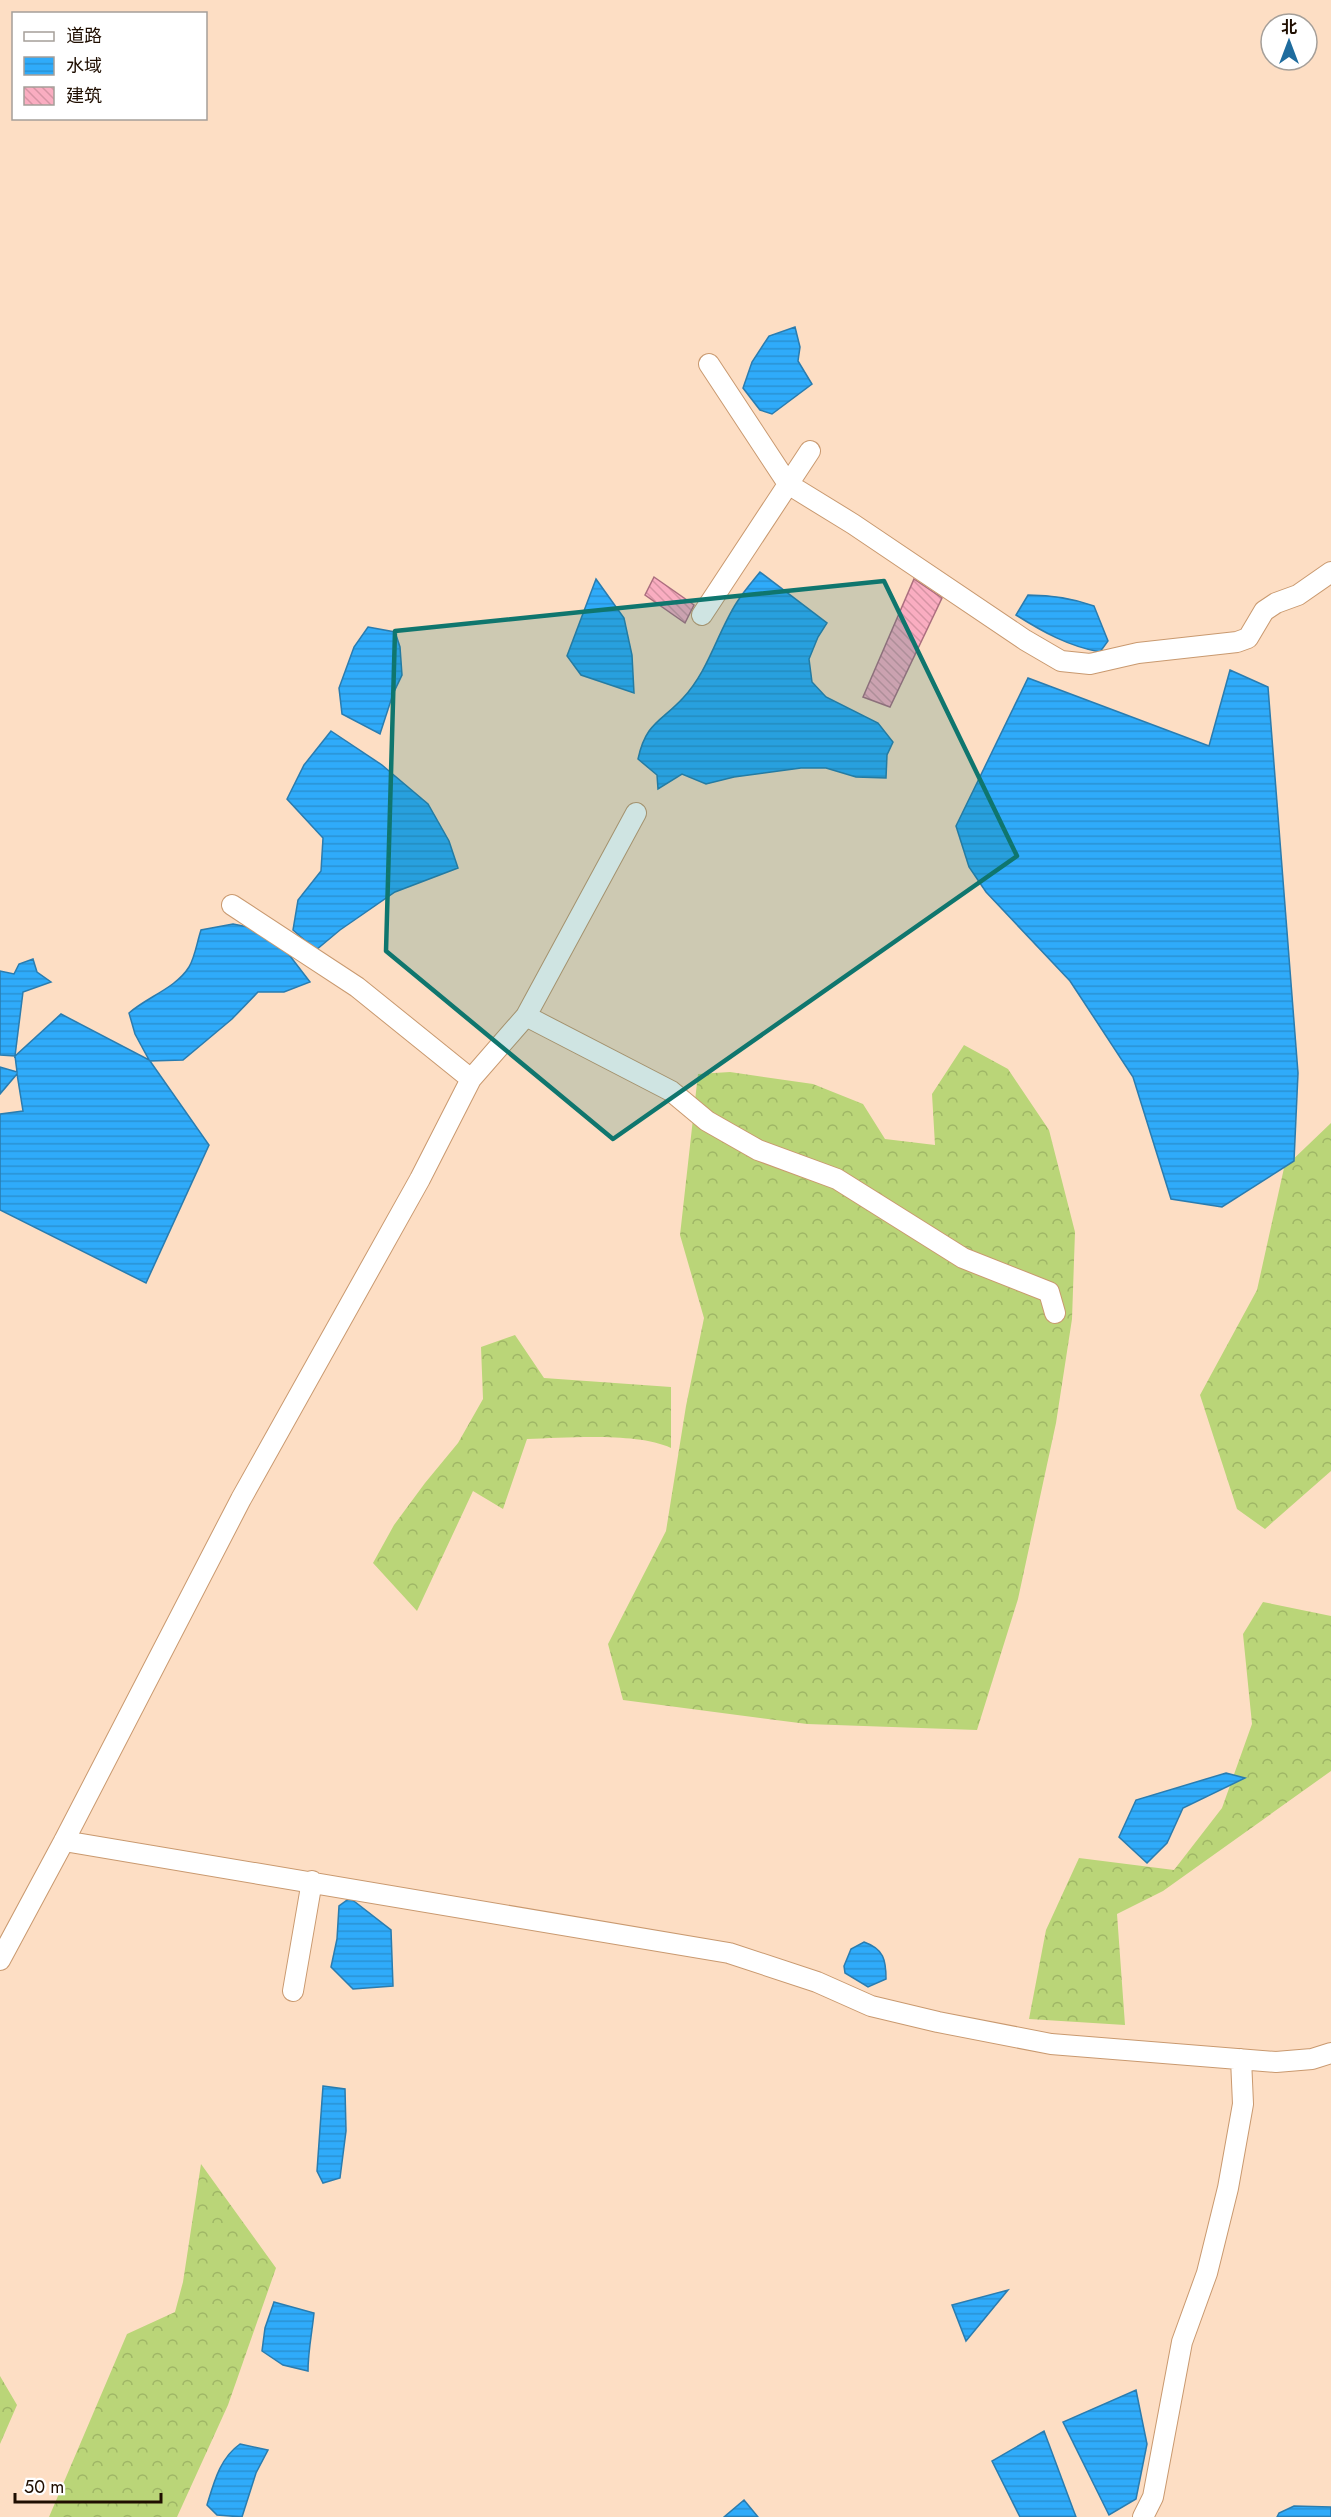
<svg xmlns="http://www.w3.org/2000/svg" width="1331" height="2517" viewBox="0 0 1331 2517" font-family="Jost,'Noto Sans SC',sans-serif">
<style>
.forest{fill:url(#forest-crowns)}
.water{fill:url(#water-rules);stroke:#2a7caf;stroke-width:1.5}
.building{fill:url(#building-back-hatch);stroke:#ac6e7f;stroke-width:1.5}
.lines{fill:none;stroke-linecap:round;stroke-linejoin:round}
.minor-casing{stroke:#c9996f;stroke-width:22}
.minor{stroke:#fff;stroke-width:20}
.marked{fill:#0f766e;fill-opacity:0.2;stroke:#0f766e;stroke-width:4.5;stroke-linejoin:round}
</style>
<defs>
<pattern id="forest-crowns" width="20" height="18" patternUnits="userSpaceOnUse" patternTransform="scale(1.5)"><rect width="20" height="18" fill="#bad578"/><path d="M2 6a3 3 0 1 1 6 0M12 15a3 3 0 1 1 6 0" fill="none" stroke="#9fb666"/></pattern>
<pattern id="water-rules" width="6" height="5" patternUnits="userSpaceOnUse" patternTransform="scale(1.5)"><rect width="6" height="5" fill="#2fabfa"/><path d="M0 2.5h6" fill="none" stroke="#2992d4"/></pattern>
<pattern id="building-back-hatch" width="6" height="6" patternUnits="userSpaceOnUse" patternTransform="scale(1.5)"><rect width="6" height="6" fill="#faadc1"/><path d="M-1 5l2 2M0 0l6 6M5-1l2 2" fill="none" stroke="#d694a4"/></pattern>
</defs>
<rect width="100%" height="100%" fill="#fddec4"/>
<path class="forest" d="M964 1045 1008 1069 1049 1130 1075 1232 1072 1319 1056 1423 1018 1599 977 1730 807 1724 623 1700 608 1644 666 1531 686 1406 704 1318 680 1235 698 1074 730 1072 813 1084 863 1104 885 1139 935 1145 932 1094Z
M1331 1123V1471L1265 1529 1237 1509 1200 1395 1257 1290 1284 1168Z
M515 1335 544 1378 671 1387V1448C636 1432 567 1438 527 1439L503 1509 473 1491 417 1611 373 1563 394 1525 425 1483 458 1443 483 1399 481 1347Z
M1263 1602 1331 1616V1771L1163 1891 1117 1914 1125 2025 1029 2019 1046 1930 1079 1858 1174 1870 1222 1808 1252 1724 1243 1634Z
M201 2164 276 2268 228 2405 177 2517H49L127 2334 175 2312 183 2282Z
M0 2376 17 2405 0 2444Z"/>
<path class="water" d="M795 327 800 347 798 361 812 384 772 414 760 410 743 388 752 362 769 336Z
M760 572 827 623 818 637 809 659 812 682 826 697 878 723 893 742 887 755 886 778 856 777 826 768H801L734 777 706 784 682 774 658 789 657 775 638 759C646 722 661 722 683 698 709 670 717 633 737 602 744 591 752 582 760 572Z
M596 579 624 618 632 655 634 693 581 675 567 656Z
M1028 595C1051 595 1072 598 1094 606L1108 641 1100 652C1068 646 1043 632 1016 615Z
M368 627 395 632 400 647 402 675 393 694 380 734 342 714 339 688 354 647Z
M1230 670 1268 687 1298 1073 1294 1161 1222 1207 1171 1199 1133 1077 1070 981 986 892 969 867 956 826 1028 678 1209 746Z
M331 731 382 765 428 804 449 841 458 868 395 892 340 930 316 950 293 930 298 900 321 871 323 838 287 799 304 765Z
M233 924 253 928 287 952 310 982 284 992H258L232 1019 183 1060 150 1061 209 1145 146 1283 0 1210V1114L23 1111 17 1074 0 1094V1067L17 1072 15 1056 0 1055V971L14 974 19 964 33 959 37 972 51 982 23 992 15 1056 61 1014 149 1060 135 1034 129 1013C147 997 176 988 189 967 195 957 197 942 201 930Z
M1226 1773 1245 1778 1183 1808 1167 1843 1147 1863 1119 1837 1136 1800Z
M350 1898 391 1930 393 1986 353 1989 331 1967 337 1939 339 1906Z
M864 1942C884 1949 886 1960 886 1979L868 1987 845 1973 844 1966 851 1949Z
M323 2086 345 2089 346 2131 340 2178 323 2183 317 2171Z
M1008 2290 966 2341 952 2305Z
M274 2302 314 2313C312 2333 308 2351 308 2371L283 2365 262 2351 265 2328Z
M1136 2390 1147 2444 1136 2499 1109 2515 1063 2422Z
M1044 2431 1076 2517H1020L992 2461Z
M240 2444 268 2450 256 2473 242 2517 217 2515 207 2505C214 2482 220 2458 240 2444Z
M744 2500 758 2517H724Z
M1294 2506 1331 2507V2517H1277L1279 2513Z"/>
<path class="building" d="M654 577 694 605 685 623 645 595Z
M914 579 942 598 890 707 863 697Z"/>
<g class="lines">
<defs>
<path id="minor" d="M709 364 788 484 853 524 1025 640 1061 661 1090 664 1138 653 1237 642 1248 638 1264 611 1276 603 1298 595 1331 572
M702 615 810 451
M232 905 357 987 471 1079
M526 1016 671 1091 707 1121 758 1150 837 1179 963 1258 1049 1292 1055 1313
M64 1841 729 1953 817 1982 871 2006 938 2022 1051 2044 1276 2062 1312 2059 1331 2053
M0 1960 64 1841 241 1499 420 1179 471 1079 526 1016 636 813
M293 1991 312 1881
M1143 2517 1153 2497 1182 2342 1207 2273 1228 2188 1243 2104 1241 2059"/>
</defs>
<use href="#minor" class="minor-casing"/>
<use href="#minor" class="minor"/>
</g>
<path class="marked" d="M884 581 1017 856 613 1139 386 951 395 631Z"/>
<rect x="12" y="12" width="195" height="108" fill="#ffffff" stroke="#a59f99" stroke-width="1.5"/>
<rect x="24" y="32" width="30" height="9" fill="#ffffff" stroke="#a59f99" stroke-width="1.5"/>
<text x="66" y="42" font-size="18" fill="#1f0e01">道路</text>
<rect x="24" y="57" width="30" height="18" fill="url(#water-rules)" stroke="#a59f99" stroke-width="1.5"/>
<text x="66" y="72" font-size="18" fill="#1f0e01">水域</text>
<rect x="24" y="87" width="30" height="18" fill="url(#building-back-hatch)" stroke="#a59f99" stroke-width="1.5"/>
<text x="66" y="102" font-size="18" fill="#1f0e01">建筑</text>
<g transform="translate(1289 42)"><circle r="28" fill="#ffffff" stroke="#a59f99" stroke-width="1.5"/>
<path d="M0-4.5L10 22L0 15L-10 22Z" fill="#1e6c9e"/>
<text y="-9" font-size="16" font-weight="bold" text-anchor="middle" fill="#1f0e01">北</text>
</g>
<path d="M15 2493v9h146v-9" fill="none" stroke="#1f0e01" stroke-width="3"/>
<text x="24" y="2493" font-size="18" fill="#1f0e01" stroke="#ffffff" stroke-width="4.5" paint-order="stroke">50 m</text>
</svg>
